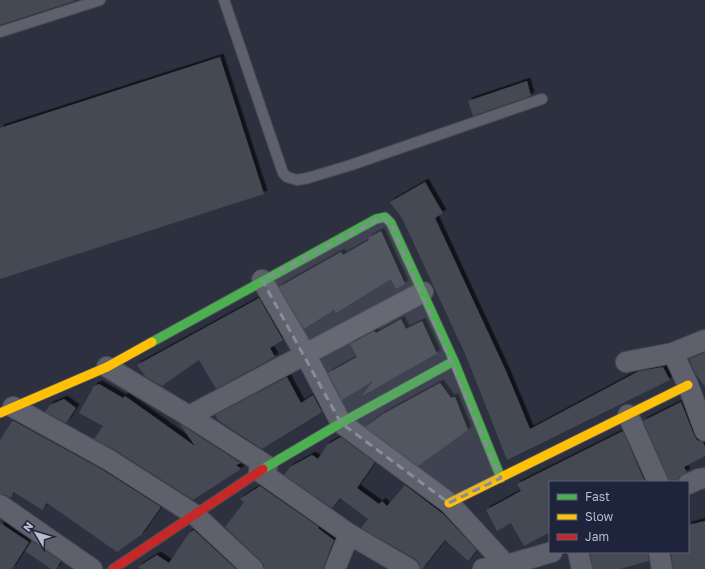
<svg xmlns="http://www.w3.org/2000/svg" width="705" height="569" viewBox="0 0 705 569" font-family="'Golos Text',sans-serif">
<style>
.building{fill:#454853;filter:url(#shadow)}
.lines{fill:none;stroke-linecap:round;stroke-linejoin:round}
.lane-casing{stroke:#4a4c57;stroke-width:12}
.street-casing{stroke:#4a4c57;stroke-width:22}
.fast-casing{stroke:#4a4c57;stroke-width:11}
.slow-casing{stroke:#4a4c57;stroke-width:11}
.jam-casing{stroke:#4a4c57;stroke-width:11}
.lane{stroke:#5e606b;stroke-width:10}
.street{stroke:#5e606b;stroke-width:20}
.fast{stroke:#4caf50;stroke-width:9}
.slow{stroke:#ffc107;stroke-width:9}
.jam{stroke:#c62828;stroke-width:9}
.marked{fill:#878b9c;fill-opacity:0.2;stroke:#878b9c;stroke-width:3;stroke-dasharray:8 5;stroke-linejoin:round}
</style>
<defs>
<filter id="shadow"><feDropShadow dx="3.5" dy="-3.5" stdDeviation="0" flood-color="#0009"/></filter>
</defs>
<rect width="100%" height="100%" fill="#2d303e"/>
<path class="building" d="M0 0H74V1L0 25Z
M220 57 264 194 0 279V128Z
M527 81 531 96 473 116 468 101Z
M425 182 443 213 435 218 506 371 530 429 639 371 663 367 670 380 507 460 466 356 402 218 394 208 390 202Z
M381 231 405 284 396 289 391 279 336 313 334 310 304 329 279 287 341 252 343 255 369 240 368 238Z
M259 298 283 340 270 348 275 357 216 389 199 360 162 386 146 377 137 365Z
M401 319 406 329 422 321 438 356 436 354 362 396 373 381 342 400 328 373 357 357 350 344 374 331 376 333Z
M705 352V387L695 373 689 359Z
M287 377 301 403 313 395 322 412 262 449 219 421 215 415Z
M440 383 451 398 455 397 468 430 418 466 365 427 383 414Z
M99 384 123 398 125 396 195 446 179 423 241 463 236 465 241 469 193 500 115 450 94 439 103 426 79 413 94 386Z
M64 399 76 408 66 423 45 412 50 405Z
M681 402 694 435 697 440 703 442 705 447V456L684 467 687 472 679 477 678 480 673 482H669L668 477 643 421Z
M12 421H14L103 470 161 507 141 535 117 552 47 503 42 510 14 492 10 498 6 495 0 494V440Z
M623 431 645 482H550V532L524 546 511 523 497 531 486 510 521 491 517 484Z
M341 437 375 462 357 488 379 504 382 501 387 506 405 485 443 514 477 550 468 561 445 540 422 569H420L419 563 415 559 361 528 368 519 340 498 332 508 284 475 290 467 312 455 318 459 327 445Z
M260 486 319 527 318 528 334 540 323 569H264V565L261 561 225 527 244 502 240 499Z
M705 521V569H673L671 552H688V525Z
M0 523 29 542 12 569H0Z
M194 530 236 569H141L138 567 157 555 169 563 189 533Z
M32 541 61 561 56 569H51L25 551Z
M590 552H648L649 561 620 569H593Z"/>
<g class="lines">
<defs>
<path id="lane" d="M224 0 283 173 287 177 297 180 308 178 351 165 542 99
M0 32 100 0"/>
<path id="street" d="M262 280 305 354 341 423 449 503 506 565
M673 353 688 385 705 431
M626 362 673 353 705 340
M107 367 189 416 267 466
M13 407 109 460 195 515 253 569
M628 415 658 482
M189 416 423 292
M259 471 349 534 409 569
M688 484 699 479 705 478
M0 505 92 569
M578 552 582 569
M659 552 662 569
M335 569 349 534
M483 569 500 567 552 552"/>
<path id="fast" d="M152 342 376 219 385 217 391 223 454 361 501 478
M263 469 341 423 454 361"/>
<path id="slow" d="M0 413 107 367 152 342
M449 503 688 385"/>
<path id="jam" d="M113 569 263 469"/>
</defs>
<use href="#lane" class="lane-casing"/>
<use href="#street" class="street-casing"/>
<use href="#fast" class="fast-casing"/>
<use href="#slow" class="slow-casing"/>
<use href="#jam" class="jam-casing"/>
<use href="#lane" class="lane"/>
<use href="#street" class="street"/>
<use href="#fast" class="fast"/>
<use href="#slow" class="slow"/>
<use href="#jam" class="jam"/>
</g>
<path class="marked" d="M382 217 391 223 501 478 449 503 341 423 262 280Z"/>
<rect x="549" y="481" width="140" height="72" fill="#1e243b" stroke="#5b6176"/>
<rect x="557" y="494" width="20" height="6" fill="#4caf50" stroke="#5b6176"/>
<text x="585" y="501" font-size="12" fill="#b7bcce">Fast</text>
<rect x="557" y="514" width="20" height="6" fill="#ffc107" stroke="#5b6176"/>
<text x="585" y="521" font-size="12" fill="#b7bcce">Slow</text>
<rect x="557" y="534" width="20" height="6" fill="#c62828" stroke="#5b6176"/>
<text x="585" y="541" font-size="12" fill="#b7bcce">Jam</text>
<g transform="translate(36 533) rotate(308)" stroke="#1e243b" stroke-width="3" paint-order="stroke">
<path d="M0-3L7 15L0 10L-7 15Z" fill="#b7bcce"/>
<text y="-6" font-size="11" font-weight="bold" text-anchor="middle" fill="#b7bcce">N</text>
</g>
</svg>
